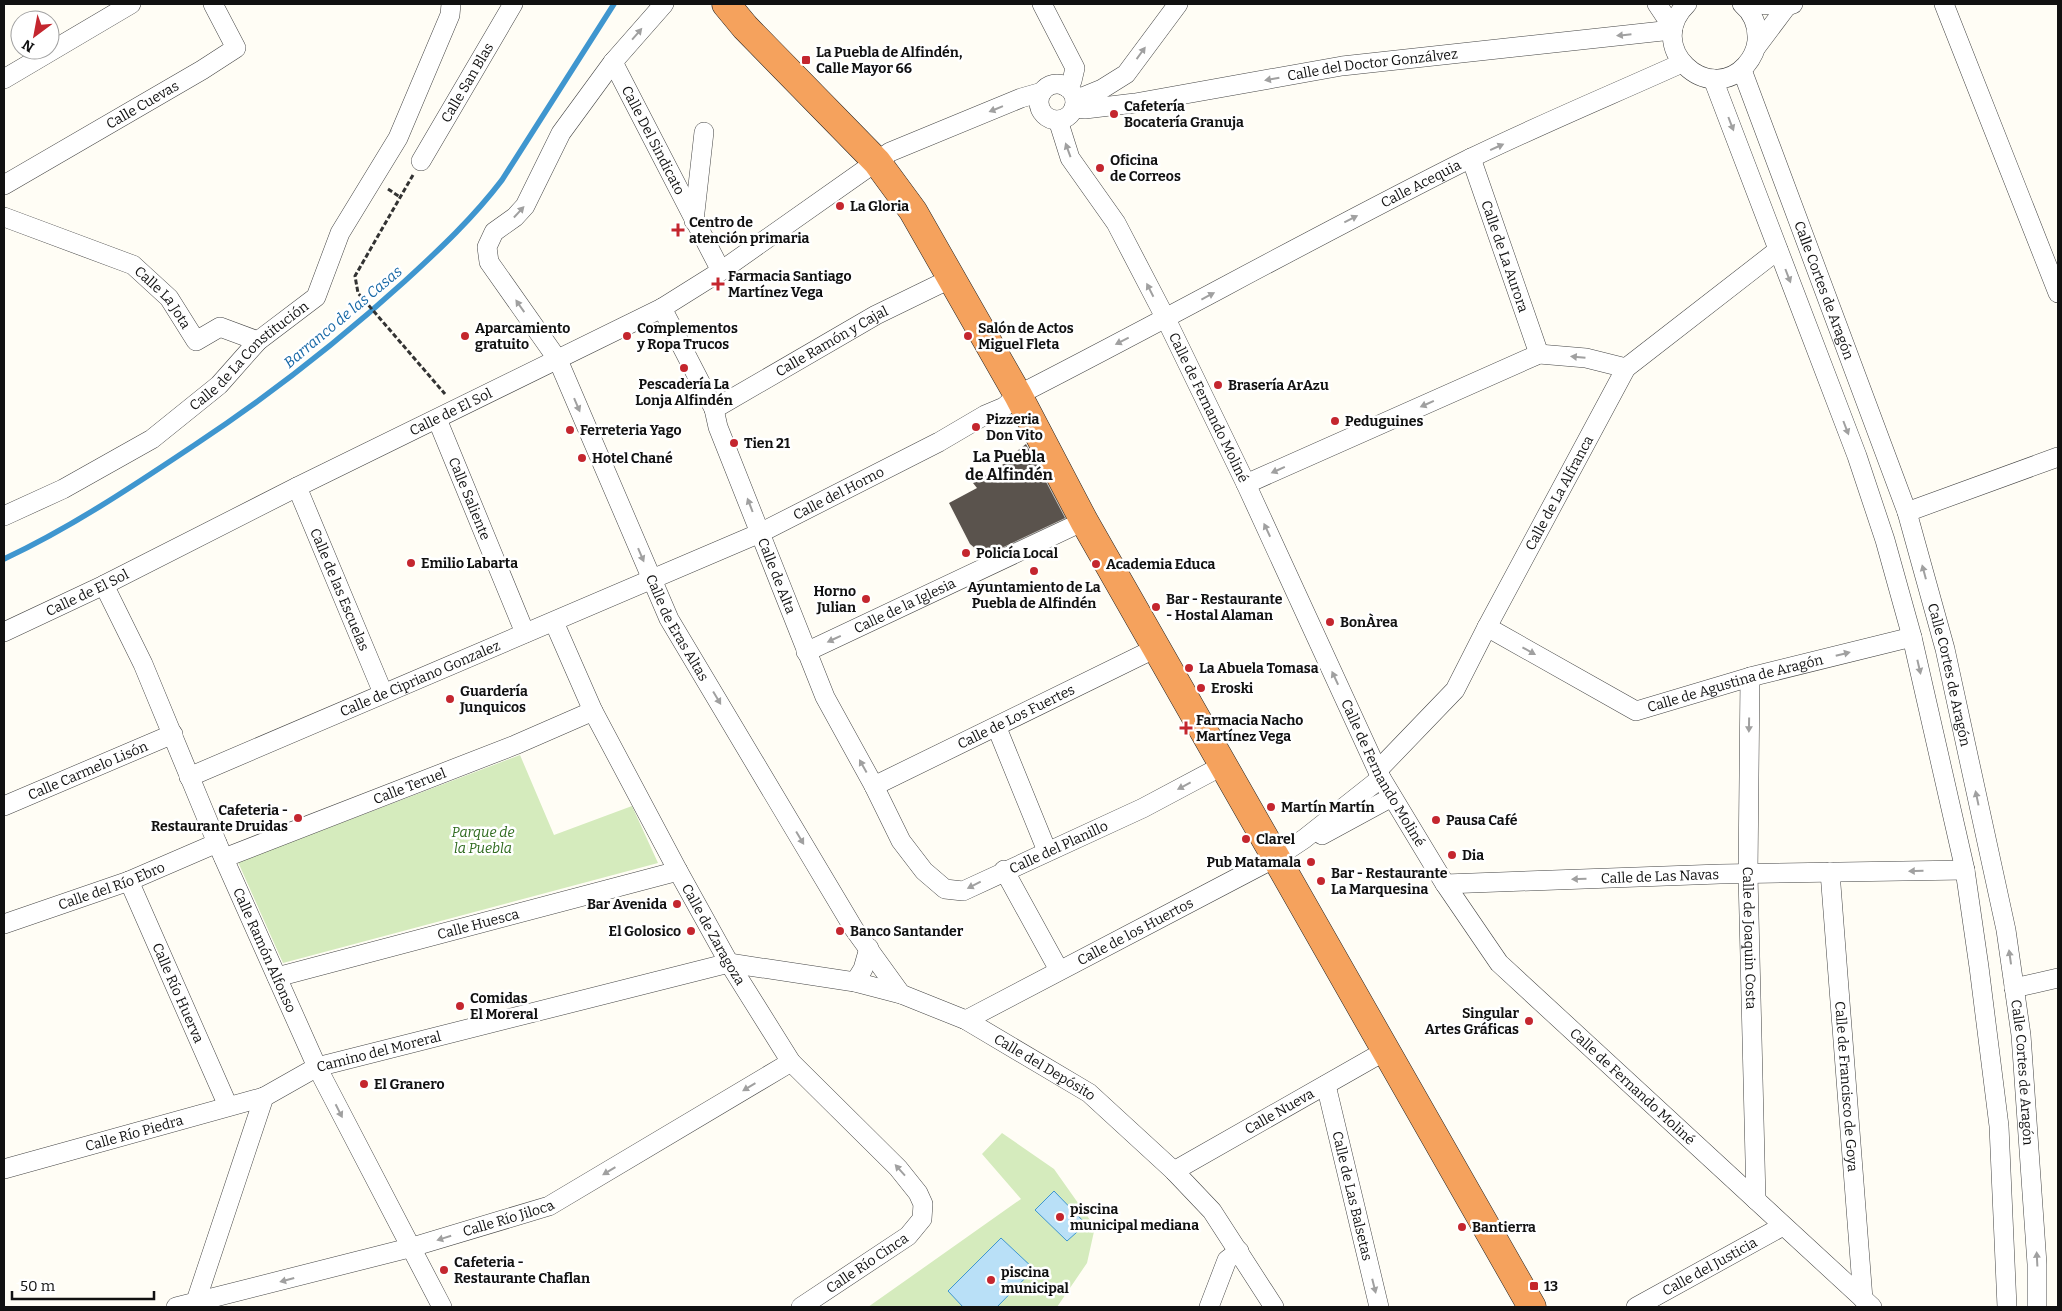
<svg xmlns="http://www.w3.org/2000/svg" width="2062" height="1311" viewBox="0 0 2062 1311" font-family="Bitter,serif">
<style>
.green{fill:#d5ebbd}
.water{fill:#b9e0f7;stroke:#3f96cf}
.lines{fill:none;stroke-linecap:round;stroke-linejoin:round}
.stream{stroke:#3f96cf;stroke-width:5.5}
.building{fill:#5a524d;filter:url(#shadow)}
.minor-casing{stroke:#444;stroke-width:20}
.highway-casing{stroke:#222;stroke-width:29}
.path{stroke:#333;stroke-width:3;stroke-dasharray:5 2.5;stroke-linecap:butt}
.minor{stroke:#fff;stroke-width:19}
.highway{stroke:#f5a25d;stroke-width:28}
.oneway{fill:#a0a0a0}
.poi-dot{fill:#c4262e;stroke:#fff;stroke-width:2}
.labels{text-anchor:middle;stroke-width:5;stroke-linejoin:round;paint-order:stroke}
.poi-label{font-size:14px;font-weight:bold;fill:#111;stroke:#fff;text-anchor:start}
.street-label{font-size:14px;fill:#111;stroke:#fff}
.park-label{font-size:14px;font-style:italic;fill:#2f6b1f;stroke:#fff}
.water-label{font-size:15px;font-style:italic;fill:#1768a6;stroke:#fff}
.quarter-label{font-size:16px;font-weight:bold;fill:#111;stroke:#fff}
</style>
<defs>
<filter id="shadow"><feDropShadow dx="5.5" dy="3" stdDeviation="2.5" flood-color="#0004"/></filter>
</defs>
<rect width="100%" height="100%" fill="#fffdf5"/>
<path class="green" d="M520 755 554 835 632 806 658 863 283 963 238 862Z
M1002 1133 1054 1169 1095 1227 1087 1263 1057 1307H868L1021 1199 982 1154Z"/>
<path class="water" d="M1054 1191 1086 1224 1067 1241 1035 1210Z
M1001 1238 1034 1269 997 1307H963L948 1291Z"/>
<g class="lines">
<path class="stream" d="M4 559C72 527 133 486 196 444 270 395 339 341 405 281 440 249 473 218 502 180L614 4"/>
</g>
<path class="building" d="M1026 444 1065 518 980 558 976 549 970 544 949 503 977 488 973 483 1010 460 1008 458Z"/>
<g class="lines">
<defs>
<g id="minor">
<path id="s1" d="M664 4 613 62 561 133 525 206 515 217 494 232 487 247 489 262 558 360 669 619 854 929 901 994"/>
<path d="M1042 4 1075 68 1072 81 1066 87"/>
<path d="M1657 4 1673 28"/>
<path d="M1687 4C1643 46 1708 107 1746 65 1752 58 1756 50 1757 41 1758 26 1754 14 1742 4"/>
<path d="M1755 4 1787 6 1793 4"/>
<path d="M1944 4 2058 293"/>
<path d="M1757 46 1787 6"/>
<path id="s2" d="M613 62 721 271"/>
<path id="s3" d="M1742 70 1907 512 1945 649 2006 930 2021 1035 2037 1264V1307"/>
<path d="M4 79 131 4"/>
<path d="M1713 79 1857 456 1885 540 1912 637 1965 870 1979 967 1999 1126 2007 1307"/>
<circle cx="1057" cy="102" r="18"/>
<path d="M1075 100 1102 89 1126 74 1178 4"/>
<path id="s4" d="M1074 108 1085 109 1135 103 1342 66 1672 30"/>
<path id="s5" d="M1058 120 1070 158 1116 223 1166 319 1246 484 1381 778 1445 884 1499 963 1872 1307"/>
<path id="s6" d="M1471 158 1539 354"/>
<path id="s7" d="M421 161 513 4"/>
<path id="s8" d="M4 185 202 70 236 48 213 4"/>
<path id="s9" d="M4 217 133 265 169 298 196 341 220 327 258 341"/>
<path d="M694 221 704 132"/>
<path id="s10" d="M662 308 714 409 718 427 825 697 874 786 901 841 924 871 945 889 963 891 1143 808 1220 767 1227 772"/>
<path id="s11" d="M714 409 876 315 952 278"/>
<path id="s12" d="M437 419 525 633"/>
<path d="M1246 484 1539 354 1586 358 1626 368"/>
<path id="s13" d="M297 487 383 693"/>
<path d="M1907 512 2058 457"/>
<path id="s14" d="M4 516 63 489 152 439 219 385 258 341 316 297 340 233 398 138 450 15 451 4"/>
<path id="s15" d="M104 585 143 664 217 843 317 1067 442 1307"/>
<path id="s16" d="M554 622 593 711 678 871 729 963 791 1062 898 1168 918 1193 923 1204 922 1219 908 1236 801 1307"/>
<path id="s17" d="M1487 627 1636 711 1750 677 1912 637"/>
<path id="s18" d="M4 632 104 585 297 487 662 308 721 271 890 152 1021 98 1042 92"/>
<path id="s19" d="M806 652 1084 521"/>
<path id="s20" d="M1750 677 1748 875 1756 1200"/>
<path d="M997 728 1047 851"/>
<path id="s21" d="M1378 770 1455 690 1487 627 1626 368 1778 250"/>
<path id="s22" d="M189 777 760 533 939 442 985 415 1004 407 1018 395C1169 318 1317 235 1469 159 1539 125 1611 95 1682 63"/>
<path id="s23" d="M874 786 1156 648"/>
<path id="s24" d="M4 806 173 734"/>
<path d="M1322 835 1392 797"/>
<path id="s25" d="M224 858 515 745 593 711"/>
<path d="M1004 870 1059 970"/>
<path id="s26" d="M1830 872 1863 1299"/>
<path id="s27" d="M129 881 228 1106"/>
<path id="s28" d="M1445 884 1720 874 1965 870"/>
<path id="s29" d="M4 924 129 881 217 843"/>
<path id="s30" d="M277 977 678 871"/>
<path d="M855 982 863 969 869 948"/>
<path d="M2014 988 2058 978"/>
<path id="s31" d="M966 1020 1277 857 1304 839 1381 778"/>
<path id="s32" d="M1326 1085 1379 1307"/>
<path id="s33" d="M4 1169 264 1097"/>
<path id="s34" d="M1174 1171 1385 1051"/>
<path id="s35" d="M176 1307 409 1248 549 1206 791 1062"/>
<path id="s36" d="M196 1307 195 1304 264 1097 317 1067 729 963 855 982 901 994 966 1020 1089 1093 1174 1171 1212 1211 1274 1307"/>
<path d="M1209 1307 1227 1260 1239 1251"/>
<path id="s37" d="M1636 1307 1783 1226"/>
</g>
<path id="highway" d="M726 4 745 27 877 162 913 211 1018 395 1084 521 1532 1307"/>
</defs>
<use href="#minor" class="minor-casing"/>
<use href="#highway" class="highway-casing"/>
<path class="path" d="M413 175 355 276 358 293 445 394
M388 189 400 197"/>
<use href="#minor" class="minor"/>
<use href="#highway" class="highway"/>
</g>
<defs><path id="oneway-solid" d="M-6-.8H1V-3.2L6.5 0L1 3.2V.8H-6Z" transform="scale(1.25)"/></defs>
<g class="oneway">
<use href="#oneway-solid" transform="translate(637 34) rotate(-49)"/>
<use href="#oneway-solid" transform="translate(1624 35) rotate(174)"/>
<use href="#oneway-solid" transform="translate(1141 53) rotate(-54)"/>
<use href="#oneway-solid" transform="translate(1272 79) rotate(170)"/>
<use href="#oneway-solid" transform="translate(996 109) rotate(158)"/>
<use href="#oneway-solid" transform="translate(1731 124) rotate(69)"/>
<use href="#oneway-solid" transform="translate(1497 147) rotate(-24)"/>
<use href="#oneway-solid" transform="translate(1068 150) rotate(-110)"/>
<use href="#oneway-solid" transform="translate(519 212) rotate(-47)"/>
<use href="#oneway-solid" transform="translate(1351 219) rotate(-27)"/>
<use href="#oneway-solid" transform="translate(1788 276) rotate(69)"/>
<use href="#oneway-solid" transform="translate(1150 290) rotate(-117)"/>
<use href="#oneway-solid" transform="translate(1208 296) rotate(-28)"/>
<use href="#oneway-solid" transform="translate(520 306) rotate(-125)"/>
<use href="#oneway-solid" transform="translate(1122 341) rotate(153)"/>
<use href="#oneway-solid" transform="translate(1578 357) rotate(-175)"/>
<use href="#oneway-solid" transform="translate(1427 404) rotate(156)"/>
<use href="#oneway-solid" transform="translate(577 405) rotate(67)"/>
<use href="#oneway-solid" transform="translate(1846 428) rotate(69)"/>
<use href="#oneway-solid" transform="translate(1278 470) rotate(156)"/>
<use href="#oneway-solid" transform="translate(750 505) rotate(-111)"/>
<use href="#oneway-solid" transform="translate(1267 530) rotate(-115)"/>
<use href="#oneway-solid" transform="translate(641 555) rotate(67)"/>
<use href="#oneway-solid" transform="translate(1924 572) rotate(-105)"/>
<use href="#oneway-solid" transform="translate(834 639) rotate(155)"/>
<use href="#oneway-solid" transform="translate(1529 651) rotate(29)"/>
<use href="#oneway-solid" transform="translate(1843 654) rotate(-14)"/>
<use href="#oneway-solid" transform="translate(1919 667) rotate(77)"/>
<use href="#oneway-solid" transform="translate(1335 678) rotate(-115)"/>
<use href="#oneway-solid" transform="translate(717 698) rotate(59)"/>
<use href="#oneway-solid" transform="translate(1749 725) rotate(91)"/>
<use href="#oneway-solid" transform="translate(863 766) rotate(-119)"/>
<use href="#oneway-solid" transform="translate(1184 786) rotate(152)"/>
<use href="#oneway-solid" transform="translate(1977 798) rotate(-102)"/>
<use href="#oneway-solid" transform="translate(800 838) rotate(59)"/>
<use href="#oneway-solid" transform="translate(1916 871) rotate(179)"/>
<use href="#oneway-solid" transform="translate(1579 879) rotate(178)"/>
<use href="#oneway-solid" transform="translate(974 885) rotate(153)"/>
<use href="#oneway-solid" transform="translate(2010 957) rotate(-98)"/>
<use href="#oneway-solid" transform="translate(749 1087) rotate(149)"/>
<use href="#oneway-solid" transform="translate(339 1111) rotate(63)"/>
<use href="#oneway-solid" transform="translate(900 1170) rotate(-132)"/>
<use href="#oneway-solid" transform="translate(609 1171) rotate(149)"/>
<use href="#oneway-solid" transform="translate(444 1238) rotate(163)"/>
<use href="#oneway-solid" transform="translate(2037 1259) rotate(-93)"/>
<use href="#oneway-solid" transform="translate(287 1280) rotate(165)"/>
<use href="#oneway-solid" transform="translate(1374 1286) rotate(76)"/>
</g>
<g class="poi-dot">
<rect x="801" y="55" width="10" height="10" rx="2.5"/>
<circle cx="1114" cy="114" r="5"/>
<circle cx="1100" cy="168" r="5"/>
<circle cx="840" cy="206" r="5"/>
<path d="M675.5 222.5h5v5h5v5h-5v5h-5v-5h-5v-5h5z"/>
<path d="M715.5 276.5h5v5h5v5h-5v5h-5v-5h-5v-5h5z"/>
<circle cx="465" cy="336" r="5"/>
<circle cx="627" cy="336" r="5"/>
<circle cx="968" cy="336" r="5"/>
<circle cx="684" cy="368" r="5"/>
<circle cx="1218" cy="385" r="5"/>
<circle cx="1335" cy="421" r="5"/>
<circle cx="976" cy="427" r="5"/>
<circle cx="570" cy="430" r="5"/>
<circle cx="734" cy="443" r="5"/>
<circle cx="582" cy="458" r="5"/>
<circle cx="966" cy="553" r="5"/>
<circle cx="411" cy="563" r="5"/>
<circle cx="1096" cy="564" r="5"/>
<circle cx="1034" cy="571" r="5"/>
<circle cx="866" cy="599" r="5"/>
<circle cx="1156" cy="607" r="5"/>
<circle cx="1330" cy="622" r="5"/>
<circle cx="1189" cy="668" r="5"/>
<circle cx="1201" cy="688" r="5"/>
<circle cx="450" cy="699" r="5"/>
<path d="M1183.5 720.5h5v5h5v5h-5v5h-5v-5h-5v-5h5z"/>
<circle cx="1271" cy="807" r="5"/>
<circle cx="298" cy="818" r="5"/>
<circle cx="1436" cy="820" r="5"/>
<circle cx="1246" cy="839" r="5"/>
<circle cx="1452" cy="855" r="5"/>
<circle cx="1311" cy="862" r="5"/>
<circle cx="1321" cy="881" r="5"/>
<circle cx="677" cy="904" r="5"/>
<circle cx="691" cy="931" r="5"/>
<circle cx="840" cy="931" r="5"/>
<circle cx="460" cy="1006" r="5"/>
<circle cx="1529" cy="1021" r="5"/>
<circle cx="364" cy="1084" r="5"/>
<circle cx="1060" cy="1217" r="5"/>
<circle cx="1462" cy="1227" r="5"/>
<circle cx="444" cy="1270" r="5"/>
<circle cx="991" cy="1280" r="5"/>
<rect x="1529" y="1281" width="10" height="10" rx="2.5"/>
</g>
<g class="labels">
<g class="poi-label">
<text x="816" y="57">La Puebla de Alfindén,<tspan x="816" dy="16">Calle Mayor 66</tspan></text>
<text x="1124" y="111">Cafetería<tspan x="1124" dy="16">Bocatería Granuja</tspan></text>
<text x="1110" y="165">Oficina<tspan x="1110" dy="16">de Correos</tspan></text>
<text x="850" y="211">La Gloria</text>
<text x="689" y="227">Centro de<tspan x="689" dy="16">atención primaria</tspan></text>
<text x="728" y="281">Farmacia Santiago<tspan x="728" dy="16">Martínez Vega</tspan></text>
<text x="475" y="333">Aparcamiento<tspan x="475" dy="16">gratuito</tspan></text>
<text x="637" y="333">Complementos<tspan x="637" dy="16">y Ropa Trucos</tspan></text>
<text x="978" y="333">Salón de Actos<tspan x="978" dy="16">Miguel Fleta</tspan></text>
<text x="684" y="389" text-anchor="middle">Pescadería La<tspan x="684" dy="16">Lonja Alfindén</tspan></text>
<text x="1228" y="390">Brasería ArAzu</text>
<text x="986" y="424">Pizzeria<tspan x="986" dy="16">Don Vito</tspan></text>
<text x="1345" y="426">Peduguines</text>
<text x="580" y="435">Ferreteria Yago</text>
<text x="744" y="448">Tien 21</text>
<text x="592" y="463">Hotel Chané</text>
<text x="976" y="558">Policía Local</text>
<text x="421" y="568">Emilio Labarta</text>
<text x="1106" y="569">Academia Educa</text>
<text x="1034" y="592" text-anchor="middle">Ayuntamiento de La<tspan x="1034" dy="16">Puebla de Alfindén</tspan></text>
<text x="856" y="596" text-anchor="end">Horno<tspan x="856" dy="16">Julian</tspan></text>
<text x="1166" y="604">Bar - Restaurante<tspan x="1166" dy="16">- Hostal Alaman</tspan></text>
<text x="1340" y="627">BonÀrea</text>
<text x="1199" y="673">La Abuela Tomasa</text>
<text x="1211" y="693">Eroski</text>
<text x="460" y="696">Guardería<tspan x="460" dy="16">Junquicos</tspan></text>
<text x="1196" y="725">Farmacia Nacho<tspan x="1196" dy="16">Martínez Vega</tspan></text>
<text x="1281" y="812">Martín Martín</text>
<text x="288" y="815" text-anchor="end">Cafeteria -<tspan x="288" dy="16">Restaurante Druidas</tspan></text>
<text x="1446" y="825">Pausa Café</text>
<text x="1256" y="844">Clarel</text>
<text x="1462" y="860">Dia</text>
<text x="1301" y="867" text-anchor="end">Pub Matamala</text>
<text x="1331" y="878">Bar - Restaurante<tspan x="1331" dy="16">La Marquesina</tspan></text>
<text x="667" y="909" text-anchor="end">Bar Avenida</text>
<text x="681" y="936" text-anchor="end">El Golosico</text>
<text x="850" y="936">Banco Santander</text>
<text x="470" y="1003">Comidas<tspan x="470" dy="16">El Moreral</tspan></text>
<text x="1519" y="1018" text-anchor="end">Singular<tspan x="1519" dy="16">Artes Gráficas</tspan></text>
<text x="374" y="1089">El Granero</text>
<text x="1070" y="1214">piscina<tspan x="1070" dy="16">municipal mediana</tspan></text>
<text x="1472" y="1232">Bantierra</text>
<text x="454" y="1267">Cafeteria -<tspan x="454" dy="16">Restaurante Chaflan</tspan></text>
<text x="1001" y="1277">piscina<tspan x="1001" dy="16">municipal</tspan></text>
<text x="1544" y="1291">13</text>
</g>
<g class="street-label">
<text dy="5" stroke="none"><textPath href="#s4" startOffset="302">Calle del Doctor Gonzálvez</textPath></text>
<text dy="5" stroke="none"><textPath href="#s7" startOffset="91">Calle San Blas</textPath></text>
<text dy="5" stroke="none"><textPath href="#s8" startOffset="160">Calle Cuevas</textPath></text>
<text dy="5" stroke="none"><textPath href="#s2" startOffset="88">Calle Del Sindicato</textPath></text>
<text dy="5" stroke="none"><textPath href="#s22" startOffset="1369">Calle Acequia</textPath></text>
<text dy="5" stroke="none"><textPath href="#s6" startOffset="104">Calle de La Aurora</textPath></text>
<text dy="5" stroke="none"><textPath href="#s3" startOffset="235">Calle Cortes de Aragón</textPath></text>
<text dy="5" stroke="none"><textPath href="#s9" startOffset="182">Calle La Jota</textPath></text>
<text dy="5" stroke="none"><textPath href="#s11" startOffset="136">Calle Ramón y Cajal</textPath></text>
<text dy="5" stroke="none"><textPath href="#s14" startOffset="295">Calle de La Constitución</textPath></text>
<text dy="5" stroke="none"><textPath href="#s5" startOffset="326">Calle de Fernando Moliné</textPath></text>
<text dy="5" stroke="none"><textPath href="#s18" startOffset="498">Calle de El Sol</textPath></text>
<text dy="5" stroke="none"><textPath href="#s22" startOffset="709">Calle del Horno</textPath></text>
<text dy="5" stroke="none"><textPath href="#s21" startOffset="334">Calle de La Alfranca</textPath></text>
<text dy="5" stroke="none"><textPath href="#s12" startOffset="86">Calle Saliente</textPath></text>
<text dy="5" stroke="none"><textPath href="#s10" startOffset="292">Calle de Alta</textPath></text>
<text dy="5" stroke="none"><textPath href="#s13" startOffset="111">Calle de las Escuelas</textPath></text>
<text dy="5" stroke="none"><textPath href="#s18" startOffset="92">Calle de El Sol</textPath></text>
<text dy="5" stroke="none"><textPath href="#s19" startOffset="109">Calle de la Iglesia</textPath></text>
<text dy="5" stroke="none"><textPath href="#s1" startOffset="732">Calle de Eras Altas</textPath></text>
<text dy="5" stroke="none"><textPath href="#s3" startOffset="640">Calle Cortes de Aragón</textPath></text>
<text dy="5" stroke="none"><textPath href="#s22" startOffset="251">Calle de Cipriano Gonzalez</textPath></text>
<text dy="5" stroke="none"><textPath href="#s17" startOffset="274">Calle de Agustina de Aragón</textPath></text>
<text dy="5" stroke="none"><textPath href="#s23" startOffset="158">Calle de Los Fuertes</textPath></text>
<text dy="5" stroke="none"><textPath href="#s24" startOffset="91">Calle Carmelo Lisón</textPath></text>
<text dy="5" stroke="none"><textPath href="#s5" startOffset="731">Calle de Fernando Moliné</textPath></text>
<text dy="5" stroke="none"><textPath href="#s25" startOffset="199">Calle Teruel</textPath></text>
<text dy="5" stroke="none"><textPath href="#s10" startOffset="774">Calle del Planillo</textPath></text>
<text dy="5" stroke="none"><textPath href="#s28" startOffset="215">Calle de Las Navas</textPath></text>
<text dy="5" stroke="none"><textPath href="#s29" startOffset="114">Calle del Río Ebro</textPath></text>
<text dy="5" stroke="none"><textPath href="#s30" startOffset="208">Calle Huesca</textPath></text>
<text dy="5" stroke="none"><textPath href="#s31" startOffset="191">Calle de los Huertos</textPath></text>
<text dy="5" stroke="none"><textPath href="#s16" startOffset="351">Calle de Zaragoza</textPath></text>
<text dy="5" stroke="none"><textPath href="#s20" startOffset="261">Calle de Joaquin Costa</textPath></text>
<text dy="5" stroke="none"><textPath href="#s15" startOffset="399">Calle Ramón Alfonso</textPath></text>
<text dy="5" stroke="none"><textPath href="#s27" startOffset="122">Calle Río Huerva</textPath></text>
<text dy="5" stroke="none"><textPath href="#s36" startOffset="346">Camino del Moreral</textPath></text>
<text dy="5" stroke="none"><textPath href="#s36" startOffset="1044">Calle del Depósito</textPath></text>
<text dy="5" stroke="none"><textPath href="#s3" startOffset="1045">Calle Cortes de Aragón</textPath></text>
<text dy="5" stroke="none"><textPath href="#s5" startOffset="1136">Calle de Fernando Moliné</textPath></text>
<text dy="5" stroke="none"><textPath href="#s26" startOffset="215">Calle de Francisco de Goya</textPath></text>
<text dy="5" stroke="none"><textPath href="#s34" startOffset="121">Calle Nueva</textPath></text>
<text dy="5" stroke="none"><textPath href="#s33" startOffset="135">Calle Río Piedra</textPath></text>
<text dy="5" stroke="none"><textPath href="#s32" startOffset="114">Calle de Las Balsetas</textPath></text>
<text dy="5" stroke="none"><textPath href="#s35" startOffset="344">Calle Río Jiloca</textPath></text>
<text transform="translate(867 1263) rotate(-34)" y="5">Calle Río Cinca</text>
<text dy="5" stroke="none"><textPath href="#s37" startOffset="84">Calle del Justicia</textPath></text>
</g>
<g class="park-label">
<text x="483" y="837">Parque de<tspan x="483" dy="16">la Puebla</tspan></text>
</g>
<g class="water-label">
<text transform="translate(343 317) rotate(-40)" y="5">Barranco de las Casas</text>
</g>
<g class="quarter-label">
<text x="1009" y="462">La Puebla<tspan x="1009" dy="18">de Alfindén</tspan></text>
</g>
</g>
<rect width="2062" height="1311" fill="none" stroke="#111111" stroke-width="10"/>
<g transform="translate(35 35) rotate(212)"><circle r="24" fill="#ffffff" stroke="#a0a0a0"/>
<path d="M0-4L9 19L0 12L-9 19Z" fill="#c4262e"/>
<text y="-8" font-size="14" font-weight="bold" text-anchor="middle" fill="#111111">N</text>
</g>
<path d="M12 1291v8h142v-8" fill="none" stroke="#111111" stroke-width="2.5"/>
<text x="20" y="1291" font-size="15" fill="#111111" stroke="#ffffff" stroke-width="4" paint-order="stroke">50 m</text>
</svg>
